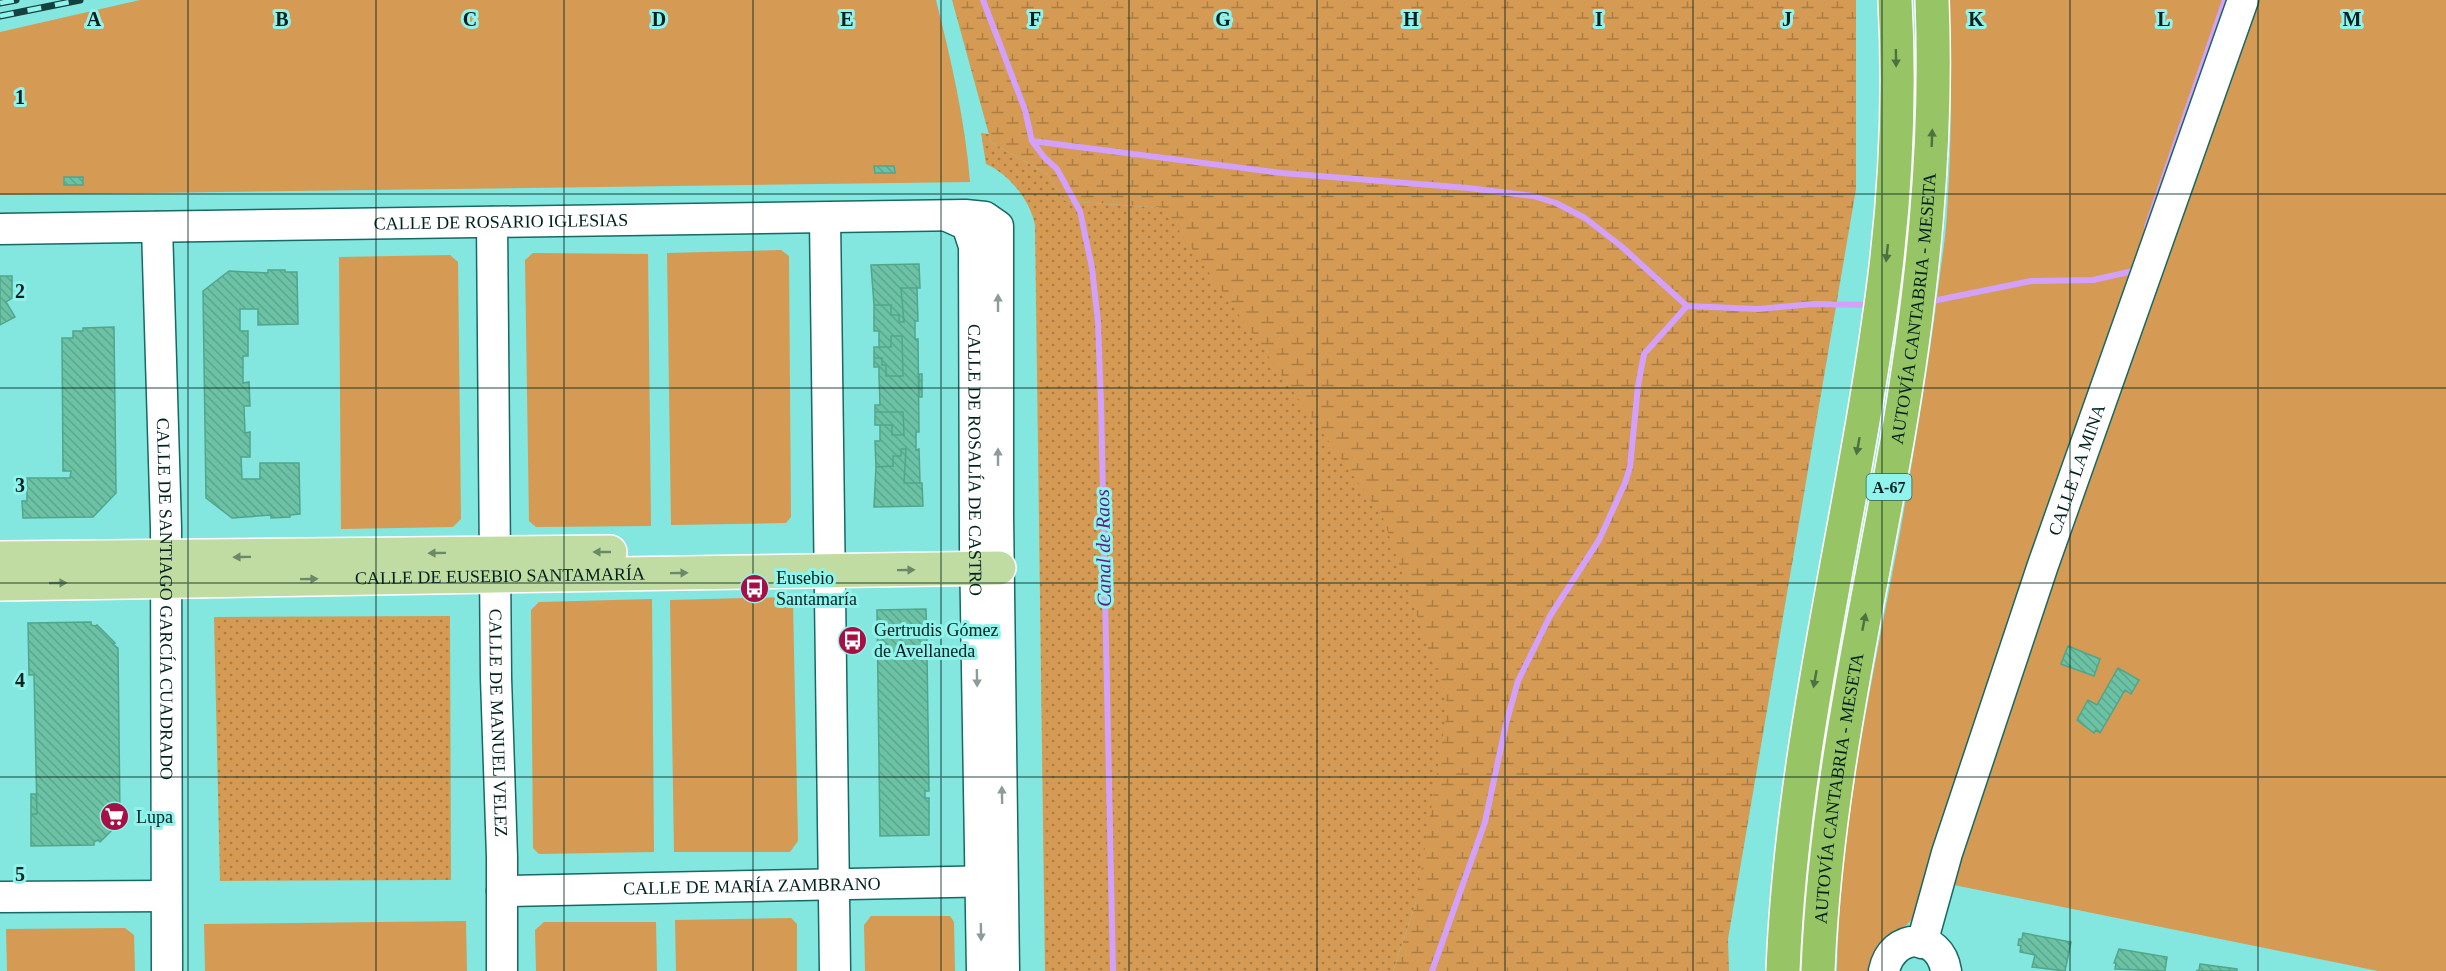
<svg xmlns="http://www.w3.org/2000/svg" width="2446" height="971" viewBox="0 0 2446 971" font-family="'Times New Roman',serif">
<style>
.grass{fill:#d59a53}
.wetland{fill:url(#wetland-marsh)}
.park{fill:url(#park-dots)}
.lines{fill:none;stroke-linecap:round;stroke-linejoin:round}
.stream{stroke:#d3a1f9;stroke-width:6}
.building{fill:url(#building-back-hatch);stroke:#50a68a;stroke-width:1.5}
.minor-casing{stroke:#166965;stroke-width:33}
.major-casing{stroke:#fff;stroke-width:36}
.highway-casing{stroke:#fff;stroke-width:36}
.minor{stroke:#fff;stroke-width:30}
.major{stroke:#c1dca2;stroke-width:33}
.highway{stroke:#97c464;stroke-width:33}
.rail-casing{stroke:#16403d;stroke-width:7}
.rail{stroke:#90f3ec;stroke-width:4.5;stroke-dasharray:14;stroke-linecap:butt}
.oneway{fill:#4c7242}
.oneway2{fill:#8d9b9a}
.oneway3{fill:#6b8867}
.grid{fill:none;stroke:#01211f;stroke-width:1.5;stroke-opacity:0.55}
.labels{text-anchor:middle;stroke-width:6;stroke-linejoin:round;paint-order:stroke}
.shield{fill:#90f3ec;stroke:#2c605c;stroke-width:1.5}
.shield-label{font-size:16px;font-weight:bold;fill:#01211f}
.street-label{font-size:18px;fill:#01211f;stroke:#90f3ec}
.poi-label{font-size:18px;fill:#01211f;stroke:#90f3ec;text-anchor:start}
.water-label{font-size:20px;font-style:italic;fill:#5e1e83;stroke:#90f3ec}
.grid-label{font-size:20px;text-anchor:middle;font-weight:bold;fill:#01211f;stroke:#90f3ec;stroke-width:6;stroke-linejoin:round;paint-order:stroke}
</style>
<defs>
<pattern id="wetland-marsh" width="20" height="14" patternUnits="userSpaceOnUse" patternTransform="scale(1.5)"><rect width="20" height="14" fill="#d59a53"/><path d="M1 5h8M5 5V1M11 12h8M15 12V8" fill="none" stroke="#aa7d44"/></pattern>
<pattern id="park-dots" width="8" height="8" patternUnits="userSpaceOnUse" patternTransform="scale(1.5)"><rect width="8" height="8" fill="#d59a53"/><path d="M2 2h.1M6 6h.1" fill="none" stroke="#aa7d44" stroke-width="1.8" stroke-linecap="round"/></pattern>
<pattern id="building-back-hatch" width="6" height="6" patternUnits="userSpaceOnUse" patternTransform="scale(1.5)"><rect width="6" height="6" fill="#6cc2a5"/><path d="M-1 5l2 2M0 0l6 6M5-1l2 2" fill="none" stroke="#5ca68e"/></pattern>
</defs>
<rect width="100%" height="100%" fill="#83e6df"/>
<path class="grass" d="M140 0H936C951 60 965 120 970 182L0 195V32Z
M1949 0H2232L1930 881C1925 893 1920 908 1912 919 1897 938 1868 940 1871 971H1837C1840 823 1873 678 1900 533 1914 452 1928 371 1938 290 1941 264 1946 238 1947 212 1952 142 1952 70 1949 0Z
M2256 0H2446V971H2378L1949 884 2039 619Z
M781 250 789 256 791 517 786 523 671 525 667 253Z
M533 253 648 254 651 526 536 527 529 521 525 260Z
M450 255 458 262 461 519 453 527 341 529 339 257Z
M787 597 793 603 798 841 790 852H674L670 600Z
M652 599 654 852 539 854 533 848 531 610 539 602Z
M871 916H950L954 922 955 971H865L864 925Z
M791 918 797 924V971H676L675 920Z
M466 921 467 971H205L204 924Z
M544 922H656L657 971H536L535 930Z
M125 928 134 935 135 971H7L6 929Z"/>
<path class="wetland" d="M952 0H1856V189L1728 939 1729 971H1393L1416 902 1163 208 1065 201 1047 174 991 142Z"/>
<path class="park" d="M981 133 989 134 991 142 1047 174 1065 201 1163 208 1383 518 1448 705 1416 902 1393 971H1045L1035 225C1030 200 1009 174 986 164Z
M450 616 451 880 220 881 214 617Z"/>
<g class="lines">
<path class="stream" d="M983 0 1025 110 1032 141 1044 157 1057 169 1080 211 1092 268 1098 322 1101 403 1113 971
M1032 141 1282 173 1468 188 1533 196 1556 203 1585 218 1621 246 1687 306 1758 309 1813 304 1870 305
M2147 227 2225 0
M1928 302 2031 281 2093 280 2133 271 2134 268
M1432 971 1485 822 1506 724 1518 681 1550 616 1599 540 1625 483 1630 467 1638 386 1644 354 1687 306"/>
</g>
<path class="building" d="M874 166H894L895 173H875Z
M64 177H83V185H64Z
M919 264 920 288H901L904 322H899V315H891V305H874L871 265Z
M268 270H285V272H297L298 324 258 325V309H240V331H248V356H243V383L249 382 250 406H244L245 433 250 432V457H241L242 479H260V463H299L300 514 290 515V517L271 518V515L232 518 206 498 203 291 229 271 268 273Z
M0 276H12V298L6 302 15 317 0 325Z
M901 288H917L918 321H915V339H918L919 432H916V450L919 449 920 483H904L906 449H901V456H893V466L876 467 875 441H880V425H892V435H904L903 412H875V405H880L879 376V367H874V358H882V365H886V376H903L902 336H891V347H879V331H874V305H891V315H899V322H904Z
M114 327 116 493 93 517 23 518 22 501H27V478H70L71 471H63L62 338H73V331H83V328Z
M891 336H902L903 376H886V365H882V358H874V347H891Z
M919 374H922V397H919Z
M875 412H903L904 435H892V425H875Z
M901 449H906L904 483H922L923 506 874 507 876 467 893 466V456H901Z
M926 609 927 647 924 646V654L927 653 929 791H925V798H929V835L880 836 877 610Z
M91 622V625L95 626 97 625 115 643 113 644 118 648 120 818H117L115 822 118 824 100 842 98 840 94 842V845L31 846V814H37L34 675H29L28 623Z
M2068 646 2100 659 2094 676 2061 664Z
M2118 668 2139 680 2131 694 2125 690 2100 733 2096 730 2094 733 2077 720 2088 700 2097 705Z
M31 794H36L37 814H31Z
M2023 933 2071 942 2065 971 2032 967 2035 955 2020 952 2021 946 2018 945 2019 939H2022Z
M2119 949 2167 957 2165 971 2115 969 2116 963H2114Z
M2200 964 2237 969V971H2196L2199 970Z"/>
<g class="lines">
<defs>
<g id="minor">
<path id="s1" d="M947 216 967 225 974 246 975 546 982 971"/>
<path d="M825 218 835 971"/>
<path id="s2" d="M492 222 496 678 502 857V971"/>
<path id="s3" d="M157 227 166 528 167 971"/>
<path id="s4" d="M0 229 965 215 985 217 998 226V515L1004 971"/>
<path id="s5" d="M502 891 1000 881"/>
<path d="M0 897 166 896"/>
<path id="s6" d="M1922 943 1947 853 2043 565 2243 0"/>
<path d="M1884 971C1892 932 1940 931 1946 971"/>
</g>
<g id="major">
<path d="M0 558 610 552"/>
<path id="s7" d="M0 584 999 568"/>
</g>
<g id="highway">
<path d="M1783 971C1792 736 1856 508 1885 275 1896 185 1900 91 1895 0"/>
<path id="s8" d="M1818 971C1825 792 1866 617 1897 441 1922 295 1938 148 1932 0"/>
</g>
</defs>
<use href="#minor" class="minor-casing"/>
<use href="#major" class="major-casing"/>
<use href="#highway" class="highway-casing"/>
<use href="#minor" class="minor"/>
<use href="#major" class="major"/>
<use href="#highway" class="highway"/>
<defs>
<path id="rail" d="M0 3 16 0
M0 16 80 0"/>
</defs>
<use href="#rail" class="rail-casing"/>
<use href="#rail" class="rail"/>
</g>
<defs><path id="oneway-solid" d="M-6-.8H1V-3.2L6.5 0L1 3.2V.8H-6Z" transform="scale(1.5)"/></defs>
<g class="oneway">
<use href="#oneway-solid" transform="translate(1896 58) rotate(89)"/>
<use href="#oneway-solid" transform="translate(1932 138) rotate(-88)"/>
<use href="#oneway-solid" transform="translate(1887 253) rotate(96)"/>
<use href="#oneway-solid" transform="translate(1858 446) rotate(100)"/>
<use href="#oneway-solid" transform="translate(1864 622) rotate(-79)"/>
<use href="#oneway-solid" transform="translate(1815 679) rotate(100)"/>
</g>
<g class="oneway2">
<use href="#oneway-solid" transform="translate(998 303) rotate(-90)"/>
<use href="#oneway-solid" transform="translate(998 457) rotate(-90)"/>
<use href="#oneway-solid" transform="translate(977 678) rotate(89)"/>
<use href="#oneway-solid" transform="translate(1002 795) rotate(-91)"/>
<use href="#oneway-solid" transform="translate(981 932) rotate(89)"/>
</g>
<g class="oneway3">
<use href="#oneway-solid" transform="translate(602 552) rotate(180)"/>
<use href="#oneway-solid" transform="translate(437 553) rotate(179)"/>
<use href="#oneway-solid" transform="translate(242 557) rotate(179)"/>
<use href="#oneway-solid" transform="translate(906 570) rotate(-1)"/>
<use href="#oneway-solid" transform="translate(679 573) rotate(-1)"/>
<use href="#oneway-solid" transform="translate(309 579) rotate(-1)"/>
<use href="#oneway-solid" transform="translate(58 583) rotate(-1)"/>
</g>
<path class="grid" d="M188 0V971M376 0V971M564 0V971M753 0V971M941 0V971M1129 0V971M1317 0V971M1505 0V971M1693 0V971M1882 0V971M2070 0V971M2258 0V971M0 194H2446M0 388H2446M0 583H2446M0 777H2446"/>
<defs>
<symbol id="bus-disc" viewBox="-11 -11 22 22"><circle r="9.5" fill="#a71044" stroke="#90f3ec"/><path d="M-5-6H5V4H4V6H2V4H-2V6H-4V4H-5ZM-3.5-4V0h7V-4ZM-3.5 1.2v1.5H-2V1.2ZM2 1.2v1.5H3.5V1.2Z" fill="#fff"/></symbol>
<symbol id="supermarket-disc" viewBox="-11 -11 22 22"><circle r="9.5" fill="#a71044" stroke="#90f3ec"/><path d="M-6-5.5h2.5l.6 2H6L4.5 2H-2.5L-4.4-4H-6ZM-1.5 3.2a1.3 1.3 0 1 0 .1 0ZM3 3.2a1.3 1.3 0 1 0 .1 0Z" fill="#fff"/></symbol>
</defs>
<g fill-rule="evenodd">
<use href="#bus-disc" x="738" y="572" width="33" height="33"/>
<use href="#bus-disc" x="836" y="624" width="33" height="33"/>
<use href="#supermarket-disc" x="98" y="800" width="33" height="33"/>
</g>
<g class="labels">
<rect class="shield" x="1866.5" y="474" width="45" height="26" rx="4.5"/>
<g class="shield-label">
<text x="1889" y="493">A-67</text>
</g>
<g class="street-label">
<text dy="6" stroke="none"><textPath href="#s4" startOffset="501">CALLE DE ROSARIO IGLESIAS</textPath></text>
<text dy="6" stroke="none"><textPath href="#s8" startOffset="670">AUTOVÍA CANTABRIA - MESETA</textPath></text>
<text dy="6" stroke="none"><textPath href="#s1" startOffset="258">CALLE DE ROSALÍA DE CASTRO</textPath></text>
<text dy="6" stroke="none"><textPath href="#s6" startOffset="498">CALLE LA MINA</textPath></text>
<text dy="6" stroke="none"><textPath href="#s7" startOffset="500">CALLE DE EUSEBIO SANTAMARÍA</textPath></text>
<text dy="6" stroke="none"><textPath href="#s3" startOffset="372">CALLE DE SANTIAGO GARCÍA CUADRADO</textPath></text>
<text dy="6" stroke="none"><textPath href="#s2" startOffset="501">CALLE DE MANUEL VELEZ</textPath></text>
<text dy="6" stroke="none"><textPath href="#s8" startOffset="184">AUTOVÍA CANTABRIA - MESETA</textPath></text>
<text dy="6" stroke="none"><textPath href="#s5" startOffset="250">CALLE DE MARÍA ZAMBRANO</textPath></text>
</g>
<g class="poi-label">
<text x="776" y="584">Eusebio<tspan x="776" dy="21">Santamaría</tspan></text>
<text x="874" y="636">Gertrudis Gómez<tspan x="874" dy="21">de Avellaneda</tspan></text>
<text x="136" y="823">Lupa</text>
</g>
<g class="water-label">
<text transform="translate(1103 548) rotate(-91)" y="7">Canal de Raos</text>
</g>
</g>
<g class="grid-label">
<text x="94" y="26">A</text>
<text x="282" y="26">B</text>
<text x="470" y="26">C</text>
<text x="659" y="26">D</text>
<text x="847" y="26">E</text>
<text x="1035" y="26">F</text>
<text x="1223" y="26">G</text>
<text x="1411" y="26">H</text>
<text x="1599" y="26">I</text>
<text x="1787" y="26">J</text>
<text x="1976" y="26">K</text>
<text x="2164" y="26">L</text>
<text x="2352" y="26">M</text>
<text x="20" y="104">1</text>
<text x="20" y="298">2</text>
<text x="20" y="492">3</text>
<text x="20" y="687">4</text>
<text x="20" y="881">5</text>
</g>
</svg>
